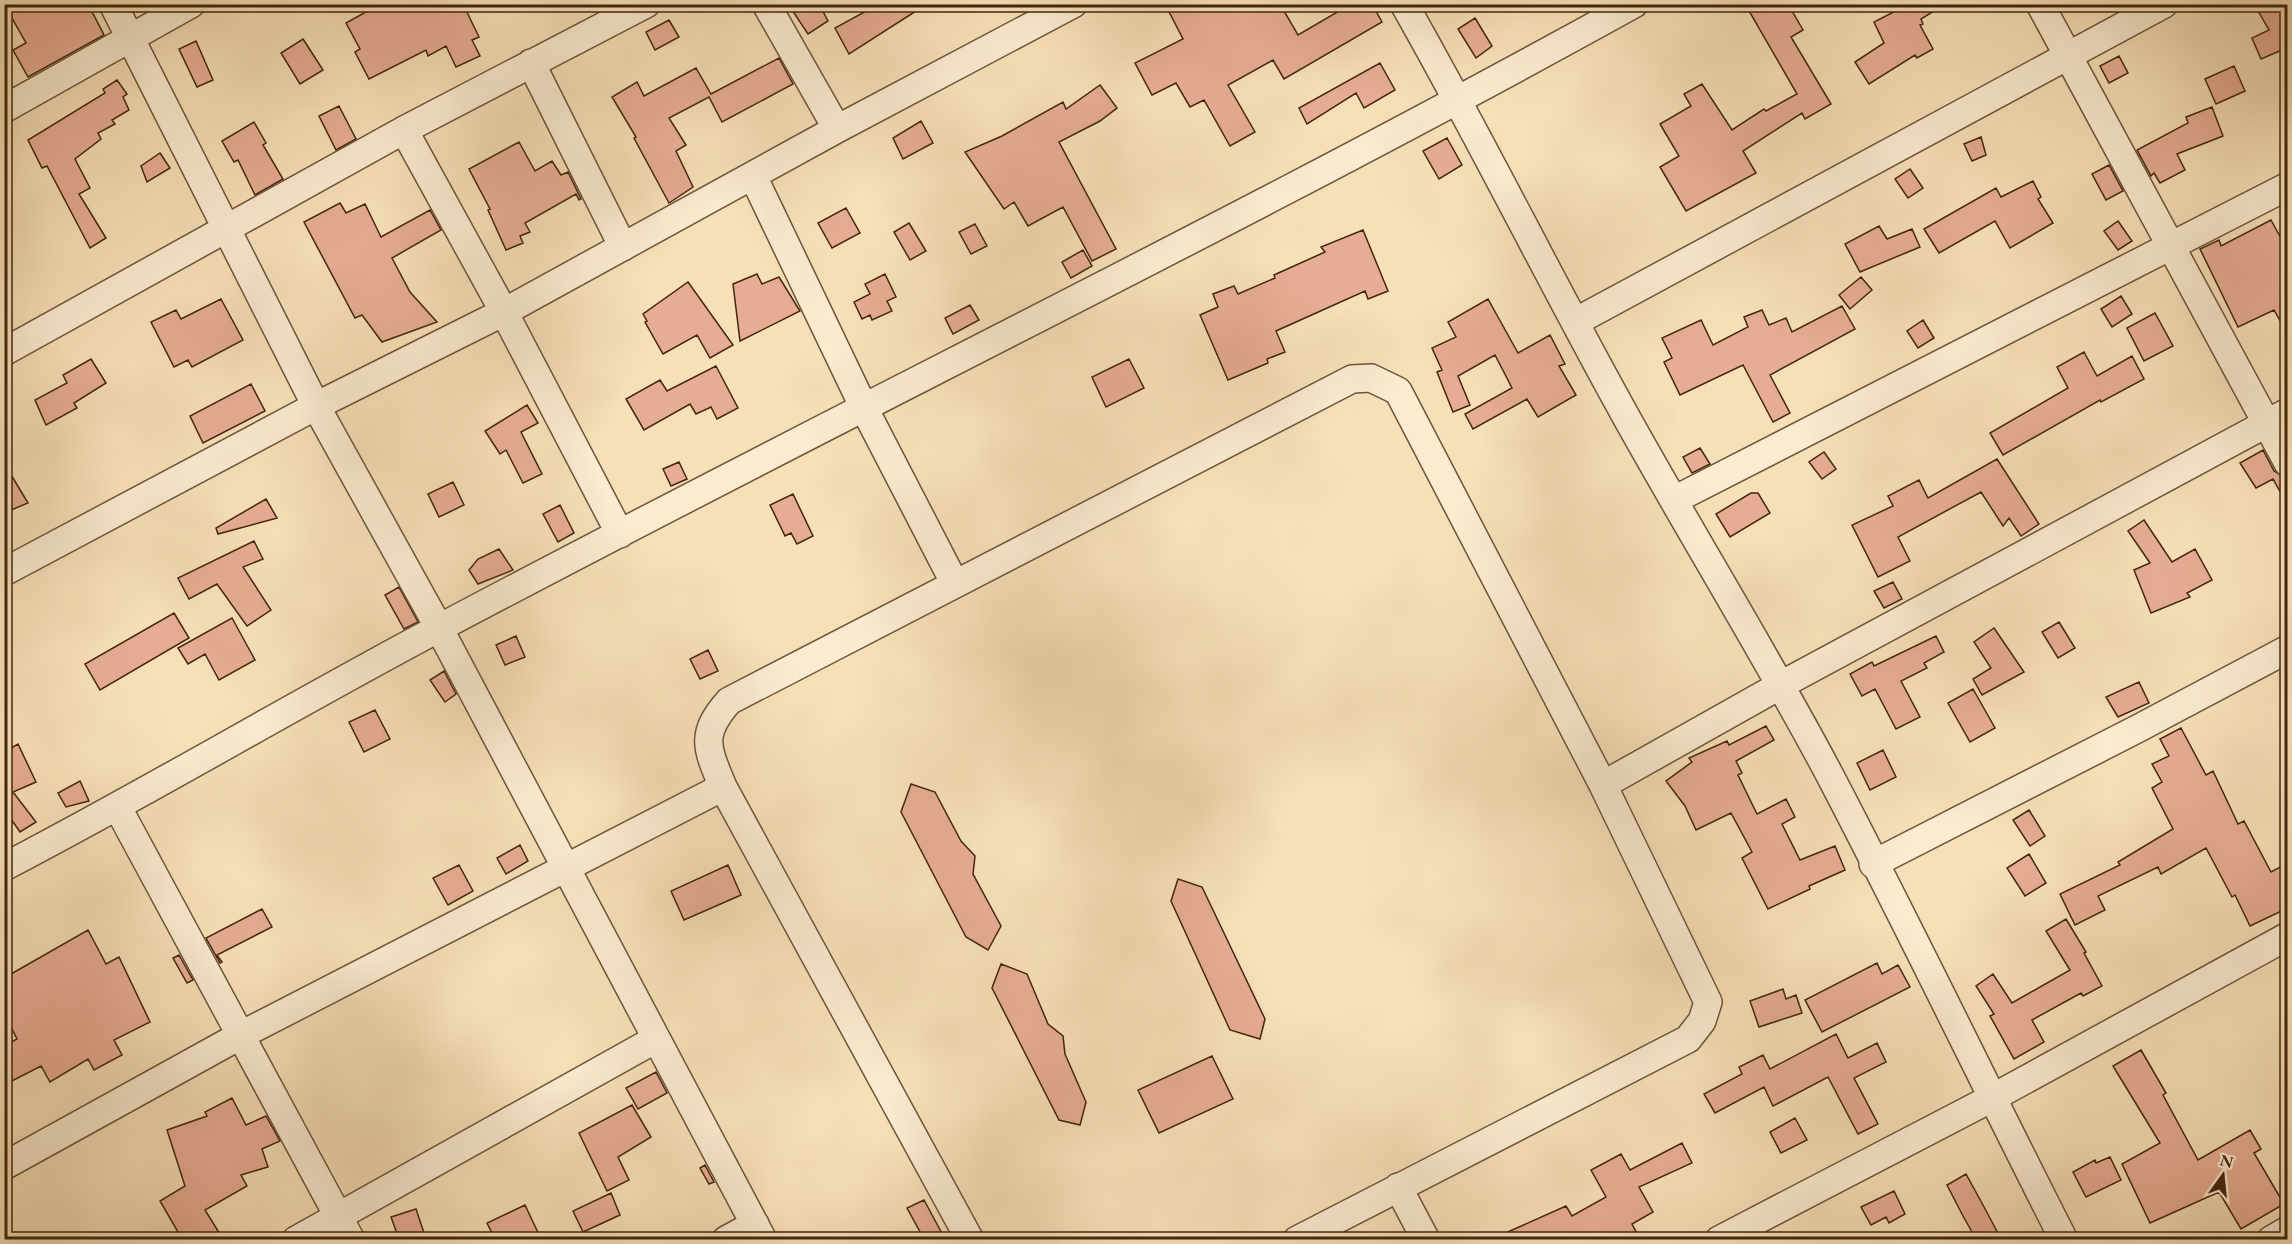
<svg xmlns="http://www.w3.org/2000/svg" width="2292" height="1244" viewBox="0 0 2292 1244" font-family="'EB Garamond',serif">
<style>
.building{fill:#e7ad94;stroke:#42260d;stroke-width:1.5}
.lines{fill:none;stroke-linecap:round;stroke-linejoin:round}
.street-casing{stroke:#6f5438;stroke-width:30}
.street{stroke:#faebd1;stroke-width:27}
</style>
<rect width="100%" height="100%" fill="#f7e0b8"/>
<filter id="stains"><feTurbulence type="fractalNoise" baseFrequency=".00333" numOctaves="4"/><feColorMatrix values="0 0 0 0 .2 0 0 0 0 .09 0 0 0 0 .02 0 0 0 .5 -.17"/></filter>
<radialGradient id="worn" r=".72"><stop offset=".6" stop-color="#630" stop-opacity="0"/><stop offset="1" stop-color="#630" stop-opacity=".3"/></radialGradient>
<path class="building" d="M4 4H88L104 35 28 77 13 50 26 43Z
M380 4H463L479 37 472 40 480 56 456 67 446 46 428 56 426 50 369 79 355 52 360 49 346 23Z
M788 4H819L828 21 808 34Z
M879 4H927L849 54 835 28Z
M1165 4H1280L1298 35 1351 4H1372L1382 22 1284 79 1273 60 1228 85 1255 132 1230 146 1204 100 1190 107 1176 83 1152 95 1135 63 1183 39Z
M1745 4H1788L1803 30 1791 37 1831 104 1805 119 1802 113 1743 151 1756 173 1686 211 1660 167 1679 156 1660 124 1691 106 1684 94 1702 84 1732 130 1764 109 1766 111 1797 94Z
M1909 4H1945L1921 19 1923 24 1920 25 1933 49 1917 58 1915 55 1869 84 1855 62 1884 43 1874 22Z
M2254 4H2278L2288 19V60L2282 50 2261 59 2252 38 2269 30Z
M1475 18 1492 46 1476 58 1458 29Z
M669 20 679 37 655 50 646 32Z
M303 39 323 70 300 84 281 53Z
M196 41 213 80 197 87 179 49Z
M2119 56 2128 73 2109 83 2100 66Z
M779 58 793 84 722 122 709 97 669 118 686 145 676 151 693 187 669 203 634 138 636 137 612 97 637 82 644 96 696 68 711 94Z
M1380 63 1395 90 1364 108 1356 93 1307 124 1299 108Z
M2234 66 2245 91 2216 104 2205 79Z
M117 80 127 94 123 97 129 110 112 120 115 124 98 133 101 139 75 159 90 188 79 194 106 238 90 248 47 166 42 168 28 140 105 93 103 89Z
M1100 85 1117 108 1100 121 1059 142 1116 249 1092 261 1063 207 1028 226 1014 202 1004 209 965 152 1002 136 1063 102 1066 109Z
M339 106 356 139 336 150 319 116Z
M2212 107 2223 136 2177 154 2185 170 2160 183 2154 173 2151 176 2137 150 2188 123 2186 117Z
M921 121 933 143 903 159 893 138Z
M254 122 266 143 263 145 283 179 255 195 238 160 234 162 222 141Z
M1981 137 1986 155 1972 161 1964 144Z
M1447 138 1462 165 1439 179 1423 151Z
M519 142 535 171 552 161 561 175 568 172 581 199 579 200 576 194 525 223 530 232 520 236 523 243 506 250 488 210 490 209 469 169Z
M160 153 170 168 147 182 141 166Z
M2109 165 2123 191 2106 200 2092 174Z
M1910 169 1923 188 1908 198 1895 179Z
M2033 181 2041 197 2038 199 2053 223 2010 248 1995 221 1939 253 1924 229 1996 188 2001 197Z
M340 203 346 213 365 204 381 237 430 210 441 230 392 258 410 292 437 322 382 342 362 315 355 318 304 222Z
M846 208 860 233 832 248 818 223Z
M2271 220 2288 251V335L2274 310 2238 327 2200 249 2219 240 2221 246Z
M2118 221 2132 241 2118 250 2104 231Z
M909 223 926 251 910 260 894 232Z
M975 224 987 246 971 254 959 232Z
M1879 226 1887 239 1912 229 1920 247 1860 272 1845 244Z
M1363 230 1388 291 1368 299 1365 291 1276 331 1285 352 1267 359 1268 363 1228 380 1200 315 1218 307 1213 294 1234 286 1238 294 1275 278 1274 275 1325 252 1321 247Z
M1083 250 1092 266 1071 278 1062 262Z
M757 274 762 284 779 277 800 311 740 341 733 284Z
M885 274 896 297 887 301 892 311 872 320 870 315 862 319 854 302 870 294 865 284Z
M1861 277 1872 290 1850 309 1839 295Z
M688 282 733 345 710 358 697 335 663 354 645 322 647 321 643 314Z
M2121 296 2132 314 2112 327 2101 309Z
M221 299 243 340 192 367 188 360 174 367 151 322 176 310 181 319Z
M1488 299 1518 353 1550 335 1565 364 1559 366 1576 395 1538 417 1527 399 1473 429 1465 414 1512 388 1495 355 1458 376 1470 405 1453 412 1437 372 1442 370 1432 348 1456 337 1448 322Z
M970 305 979 320 953 334 945 318Z
M1842 306 1855 329 1770 375 1790 413 1773 422 1743 365 1680 395 1664 362 1672 358 1662 338 1701 320 1713 345 1748 327 1744 317 1762 310 1769 325 1786 318 1792 332Z
M2155 313 2173 346 2144 361 2127 328Z
M1923 320 1934 338 1918 348 1907 331Z
M2084 352 2097 376 2132 356 2144 379 2101 402 2100 400 2003 455 1990 433 2068 388 2057 367Z
M91 359 106 383 74 403 77 408 46 425 35 400 67 383 63 375Z
M1129 359 1144 388 1106 407 1092 377Z
M716 366 738 408 717 419 711 407 696 414 690 404 644 430 626 399 660 380 667 391Z
M251 384 265 411 203 443 190 416Z
M527 405 538 423 521 432 542 474 523 483 506 450 500 454 485 431Z
M1700 448 1710 464 1692 473 1683 457Z
M2263 450 2274 471 2288 479V506L2273 479 2256 488 2240 463Z
M1824 452 1836 469 1822 479 1809 462Z
M1997 459 2039 524 2021 536 2009 518 2003 526 1981 492 1898 537 1910 561 1878 577 1852 525 1893 506 1888 496 1919 480 1928 498Z
M679 462 687 479 671 486 663 469Z
M4 463 28 503 4 513Z
M453 482 464 505 439 517 428 494Z
M1751 493H1758L1770 513 1730 537 1716 514Z
M793 494 813 536 797 544 791 533 785 536 770 505Z
M266 499 277 518 218 534 216 528Z
M560 505 574 533 558 542 543 514Z
M2144 520 2172 562 2195 549 2212 580 2187 593 2190 597 2151 613 2134 570 2150 563 2128 531Z
M254 541 263 559 243 567 271 610 247 626 217 584 189 599 178 578Z
M499 549 513 570 478 584 469 570 478 559Z
M1893 582 1902 599 1884 608 1874 591Z
M399 587 418 622 404 629 385 595Z
M174 613 189 638 100 690 85 664Z
M232 618 255 660 219 680 205 654 188 664 178 648Z
M2059 622 2075 648 2058 658 2042 632Z
M1994 628 2024 672 1982 695 1973 679 1991 668 1974 642Z
M516 636 525 657 505 665 496 645Z
M1936 636 1944 652 1924 663 1927 668 1901 681 1920 717 1896 729 1875 689 1862 696 1850 674 1872 662 1874 666Z
M708 650 718 671 700 679 690 659Z
M444 671 456 694 445 702 430 680Z
M2139 682 2149 703 2118 717 2106 697Z
M1973 689 1995 728 1970 742 1948 703Z
M375 710 390 739 364 752 349 722Z
M1766 726 1774 740 1736 761 1742 773 1738 775 1757 814 1786 799 1795 817 1782 824 1800 860 1835 846 1845 870 1809 886 1810 889 1768 909 1742 858 1752 852 1731 813 1696 830 1685 806 1666 781 1692 762 1689 758 1727 741 1729 745Z
M2181 728 2206 775 2213 771 2238 824 2244 821 2271 872 2288 863V908L2250 926 2235 895 2232 897 2206 848 2161 874 2158 867 2098 896 2105 910 2075 925 2060 894 2120 865 2118 862 2173 829 2152 788 2162 782 2152 764 2169 756 2160 739Z
M18 744 36 782 13 792 36 822 20 832 4 809V752Z
M1883 750 1896 777 1870 790 1857 763Z
M80 781 89 801 66 807 58 793Z
M911 784 935 792 961 841 975 856 973 874 1001 926 988 950 966 937 901 812Z
M2029 810 2045 836 2030 846 2013 820Z
M520 845 528 861 506 874 497 858Z
M2029 854 2046 883 2025 896 2007 868Z
M459 865 473 891 448 905 433 878Z
M728 865 741 895 684 920 671 891Z
M1178 879 1202 887 1265 1019 1260 1039 1230 1030 1171 901Z
M262 909 272 927 217 955 222 962 220 963 206 938Z
M2066 919 2086 952 2084 953 2102 986 2083 996 2081 993 2032 1020 2044 1042 2014 1059 1990 1016 1994 1014 1976 986 1993 974 2012 1003 2070 970 2046 931Z
M88 930 106 964 119 957 150 1022 114 1040 122 1055 94 1070 88 1059 50 1082 41 1066 4 1085V1046L17 1039 4 1013V978Z
M179 955 193 980 187 983 173 958Z
M1877 963 1882 974 1898 965 1910 987 1822 1032 1805 1000Z
M1001 964 1027 974 1048 1024 1063 1036 1065 1054 1086 1102 1080 1125 1059 1120 992 988Z
M1783 989 1786 999 1796 995 1802 1013 1759 1027 1750 1001Z
M1836 1034 1848 1058 1877 1043 1886 1062 1854 1078 1878 1124 1858 1134 1828 1077 1773 1106 1764 1087 1715 1113 1704 1094 1742 1074 1739 1067 1763 1055 1770 1069Z
M2141 1050 2166 1093 2163 1095 2198 1160 2250 1130 2261 1149 2254 1153 2284 1204 2241 1229 2219 1192 2150 1223 2122 1164 2160 1143 2113 1066Z
M1212 1056 1233 1099 1159 1133 1138 1090Z
M656 1072 667 1093 638 1109 626 1088Z
M232 1098 246 1125 266 1116 280 1141 262 1149 268 1167 241 1175 247 1186 205 1210 223 1239H182L160 1201 185 1186 167 1130 207 1116 205 1112Z
M632 1105 651 1137 618 1157 629 1180 607 1191 579 1133Z
M1795 1118 1807 1140 1781 1153 1770 1132Z
M1682 1143 1692 1163 1639 1187 1653 1212 1632 1224 1640 1239H1492L1566 1206 1572 1216 1606 1197 1591 1170 1621 1154 1630 1170Z
M2110 1157 2121 1180 2086 1197 2073 1172 2095 1160 2096 1163Z
M705 1165 714 1182 709 1184 700 1168Z
M1966 1174 1983 1205 2001 1239H1976L1963 1216 1947 1185Z
M1894 1191 1905 1214 1889 1223 1886 1217 1871 1225 1861 1207Z
M611 1193 620 1215 583 1232 573 1211Z
M924 1200 945 1239H924L907 1208Z
M525 1205 541 1239H495L487 1223Z
M416 1209 426 1239H399L391 1217Z"/>
<g class="lines">
<defs>
<path id="street" d="M113 4 316 406 439 628 763 1240
M766 4 837 129
M1404 4C1481 139 1549 278 1624 413 1690 532 1762 648 1826 768 1908 924 1984 1083 2064 1240
M2040 4 2288 463
M531 63 623 247
M4 109 191 4
M404 130 504 312 620 534
M753 176 864 408 955 584
M1575 322 2164 4
M4 352 404 130 646 4
M1674 500 2288 186
M4 572 316 406 504 312 837 129 1073 4
M1603 785 1779 686 2288 412
M118 808 351 1240
M1873 864 2139 728 2288 649
M4 867C152 790 295 704 443 626 838 416 1242 221 1634 4
M4 1166 243 1034 723 787
M1398 1187 1426 1240
M296 1240 656 1039
M726 1240 755 1224
M970 1240 723 787C707 748 699 735 729 701L1352 379 1371 378 1398 391 1603 785 1708 1002 1702 1021 1688 1039 1297 1240
M1719 1240 1992 1098 2288 936
M2271 1240 2288 1230"/>
</defs>
<use href="#street" class="street-casing"/>
<use href="#street" class="street"/>
</g>
<rect width="2292" height="1244" fill="none" stroke="#f7e0b8" stroke-width="24"/>
<rect x="6" y="6" width="2280" height="1232" fill="none" stroke="#42260d" stroke-width="3"/>
<rect x="12" y="12" width="2268" height="1220" fill="none" stroke="#42260d" stroke-width="1.5"/>
<g transform="translate(2223 1175) rotate(15)" stroke="#faebd1" stroke-width="4.5" paint-order="stroke">
<path d="M0-4.5L10 22L0 15L-10 22Z" fill="#42260d"/>
<text y="-9" font-size="16" font-weight="bold" text-anchor="middle" fill="#42260d">N</text>
</g>
<rect width="100%" height="100%" filter="url(#stains)"/>
<rect width="100%" height="100%" fill="url(#worn)"/>
</svg>
